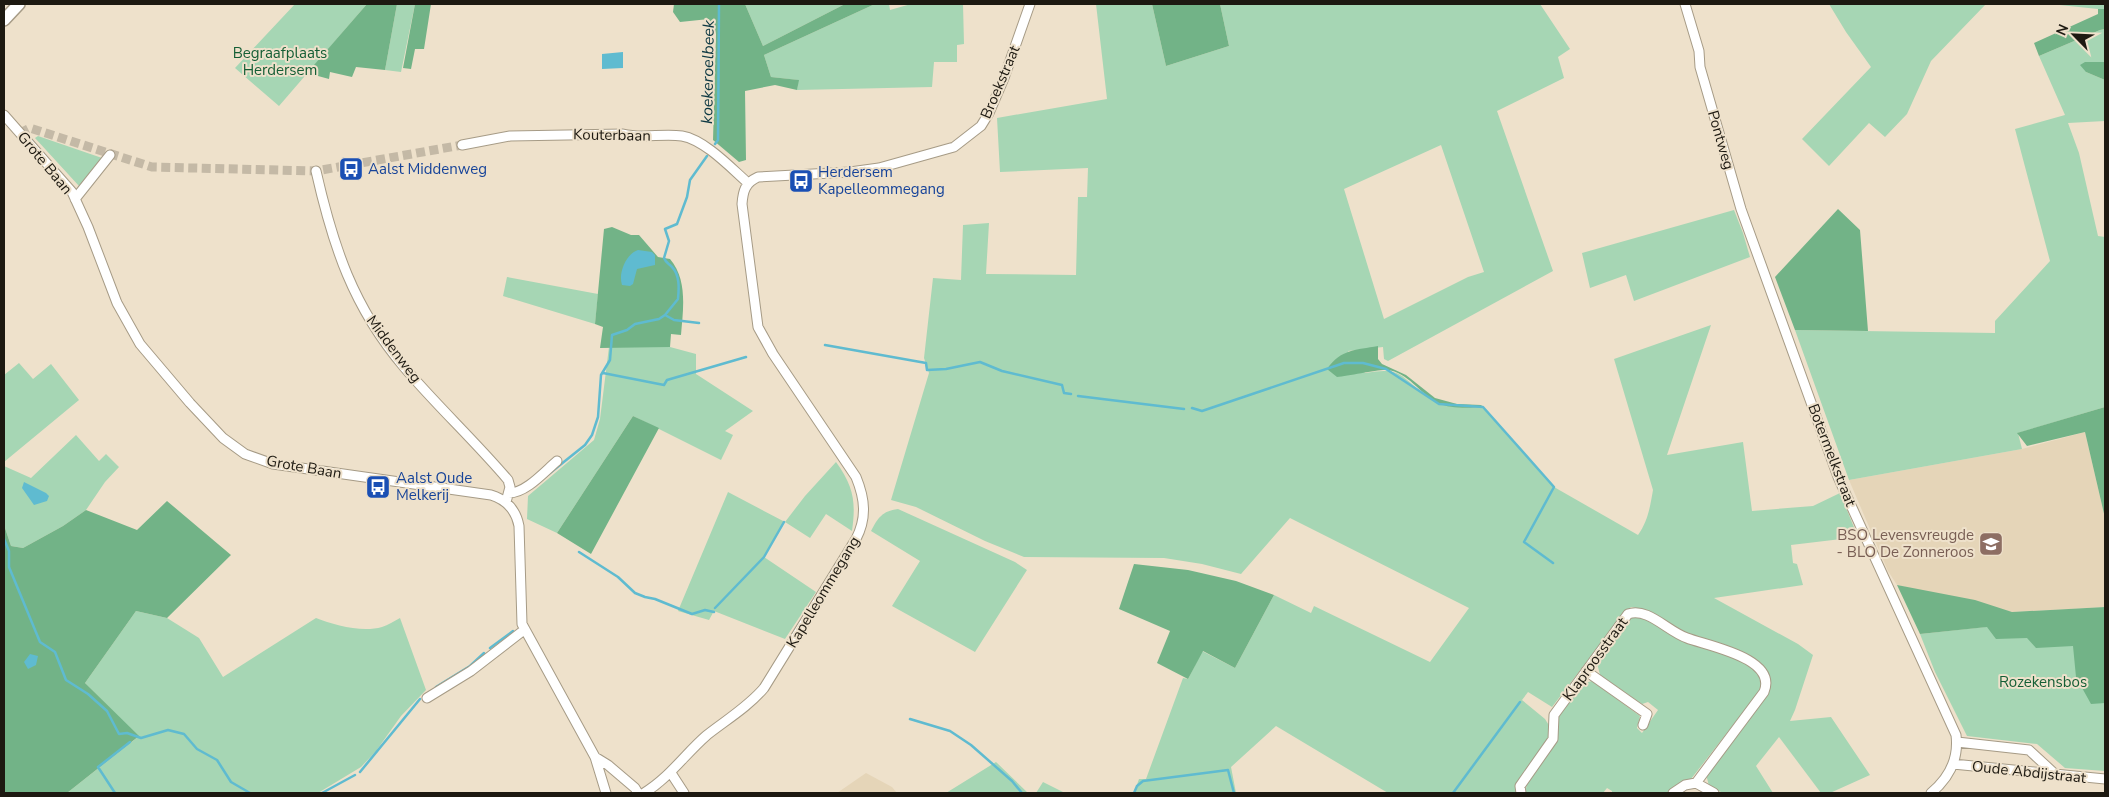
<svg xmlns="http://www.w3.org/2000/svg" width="2109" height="797" viewBox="0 0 2109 797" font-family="'Nunito Sans',sans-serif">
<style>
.built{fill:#e5d5b8}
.green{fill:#a6d6b4;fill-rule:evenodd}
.forest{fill:#72b387}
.water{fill:#5fbbd0}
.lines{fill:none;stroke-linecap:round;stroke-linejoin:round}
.stream{stroke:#5fbbd0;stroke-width:2.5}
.minor-tunnel{stroke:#c4b9a6;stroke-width:9;stroke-dasharray:9 4.5;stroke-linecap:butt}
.minor-casing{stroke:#a69b86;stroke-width:11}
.tertiary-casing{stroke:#a69b86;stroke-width:14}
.minor{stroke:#fff;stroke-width:9}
.tertiary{stroke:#fff;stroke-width:11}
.labels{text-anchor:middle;stroke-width:4;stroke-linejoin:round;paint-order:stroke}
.park-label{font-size:15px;fill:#145e35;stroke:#eee1cb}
.street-label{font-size:15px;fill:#1d1911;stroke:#eee1cb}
.transit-label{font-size:15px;fill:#164399;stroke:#eee1cb;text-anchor:start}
.education-label{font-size:15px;fill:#785e54;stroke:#eee1cb;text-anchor:end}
.water-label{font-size:16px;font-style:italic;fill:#0e3943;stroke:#eee1cb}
</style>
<rect width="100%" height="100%" fill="#eee1cb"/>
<path class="built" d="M2085 432 2105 518V607L2012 612 1897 585 1888 571 1849 480 2022 449Z
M866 773 892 787 897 793H837Z"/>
<path class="green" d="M295 4H367L279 106 235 68Z
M397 4H415L401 72 385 70Z
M745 4H845L763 46Z
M875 4H889L890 10 911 4H963L964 44 957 45V62H934L932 87 797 90 798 80 771 77 764 55Z
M1096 4H1152L1166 66 1229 46 1220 4H1540L1570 49 1558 57 1564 78 1497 111 1553 271 1388 361 1384 359 1383 347 1348 351 1365 373C1403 366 1400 377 1427 396 1431 398 1436 402 1440 404 1454 408 1469 408 1483 407L1554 487 1638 535C1648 521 1650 507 1653 490L1614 359 1711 325 1667 455 1743 442 1752 511 1813 506 1840 493 1858 537 1791 545 1793 563 1797 564 1803 585 1714 598 1798 644 1813 655 1795 710 1790 721 1831 717 1870 775 1830 793H1821L1779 737 1756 766 1773 793H1723L1709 786 1706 774 1767 693 1770 678 1763 665 1737 650 1688 634 1668 625 1647 610 1631 607 1621 617 1552 707 1528 692 1522 700 1545 719 1550 727 1548 739 1518 793H1388L1276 726 1231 767 1236 793H1134L1139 779H1146L1183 678 1188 679 1202 651 1235 668 1274 595 1311 613 1314 606 1430 662 1469 608 1290 518 1241 574 1202 564 1164 558 1024 557 985 541 916 507 891 500 929 373 924 358 933 278 961 280 963 225 989 223 986 274 1076 275 1078 197H1087L1088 168 1000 172 997 118 1107 99ZM1441 145 1484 272 1468 277 1384 319 1344 189Z
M1829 4H1986L1931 61 1907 114 1885 137 1869 123 1829 166 1802 139 1871 67 1846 32Z
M2050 4H2105V9H2098Z
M2105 29V62H2086V72L2105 80V121L2068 123 2079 153 2098 236 2105 237V407L2018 433 2022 449 1849 480 1795 330 1995 333V321L2050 261 2015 129 2065 115 2039 56 2100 30Z
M38 136 102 158 79 186 35 138Z
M1734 210 1743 233 1750 257 1634 301 1626 275 1590 288 1582 253Z
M507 277 598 294 595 324 503 296Z
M609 347H670L696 354V374L753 411 725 431 733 435 721 460 633 416 557 533 527 519 528 496 594 440 600 419Z
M19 363 33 379 51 364 79 400 4 462V375Z
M76 435 99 461 106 454 119 467 105 482 86 510 63 526 23 548 11 546 4 525V466L31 478Z
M836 462C854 487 856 502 852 531L826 514 810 538 785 522 764 557 816 592 785 639 714 611 709 620 678 611 728 492 785 522 805 496Z
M898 509 1015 562 1027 570 975 652 892 606 920 561 871 531C878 518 882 511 898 509Z
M136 611 167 618 199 638 223 677 316 618C334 625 362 633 382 627 388 625 394 621 400 618L426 690 401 716 376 751 361 767 318 793H67L138 737 85 683Z
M2105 614V771L2065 768 2037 744 1967 736 1935 672 1920 634Z
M1639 617C1650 618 1659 628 1669 634 1689 645 1749 655 1759 674 1765 683 1759 691 1754 698L1691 779 1676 785 1668 793H1612V791L1607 788 1603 793H1525L1528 779 1554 741 1557 719 1581 684 1592 681 1640 716 1637 728 1642 733 1658 710 1648 702 1642 704 1600 675 1597 663 1629 618Z
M996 762 1028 793H946Z
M1043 782 1065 793H1036Z"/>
<path class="forest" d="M367 4H397L385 70 356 67 352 77 330 72 329 79 307 73Z
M415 4H431L424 49H415L411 69 403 68Z
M674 4H745L763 46 845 4H875L764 55 771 77 799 80 797 90 775 85 745 91 746 160 739 162 713 140 716 34 709 19 680 22 673 12Z
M1152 4H1220L1229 46 1166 66Z
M2098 9H2105V29L2100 30 2039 56 2034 43 2098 14Z
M2085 62H2105V80L2086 72 2080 65Z
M1838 209 1860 230 1868 331 1795 330 1775 277Z
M612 227 631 235H639L658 257 670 259C688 280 683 310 681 335L671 334 670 347 600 348 603 327 595 324 604 229Z
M1378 346V359L1382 364 1406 375 1435 398 1457 404 1481 405 1483 407C1470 408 1450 409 1438 403 1420 394 1408 372 1387 370 1379 369 1348 376 1337 377L1327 369C1341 349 1356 350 1378 346Z
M2105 407V518L2085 432 2027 446 2017 433Z
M633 416 659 428 591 554 557 533Z
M167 501 231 555 167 618 136 611 85 683 139 736 67 793H4V525L11 546 23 548 63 526 86 510 137 530Z
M1134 564 1188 570 1236 581 1274 595 1235 668 1203 651 1188 679 1157 663 1170 631 1119 609Z
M1897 585 1975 600 2012 612 2105 607V703L2091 704 2076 677 2073 646 2036 648 2027 638 1996 639 1987 627 1920 634Z"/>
<path class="water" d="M623 52V68L602 69V54Z
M638 250 652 252 655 255V265L637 269 633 284 630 286 622 285C618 273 626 254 638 250Z
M24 482 46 493 49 496 47 501 34 505 22 488Z
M30 654 38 656 36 665 28 669 24 662Z"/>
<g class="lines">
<path class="stream" d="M715 144 718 140 719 4
M665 315 674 320 699 323
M825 345 926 363 927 370 946 369 980 362 1002 371 1062 385 1064 393 1071 394
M603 373 664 385 667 380 746 357
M1078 396 1184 409
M1192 408 1202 411 1344 363H1363L1386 369 1439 404 1483 407 1554 487 1524 542 1553 563
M545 477 585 445 592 435 598 417 601 375 610 360 612 335 627 330 635 324 659 319 665 315 678 299C679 289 680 275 672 267 668 263 666 263 664 258L669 241 665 229 677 224 687 197 690 180 707 156
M4 539 9 551V567L40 642 55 652 66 680 88 694 107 711 119 734 127 733 141 738 168 730 184 734 197 749 217 760 231 782 250 793
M579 552 618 577 635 593 645 597 655 599 692 614 705 610 714 612
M715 608 764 557 784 522
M490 648 513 631
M436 687 470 666 484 653
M910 719 950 731 971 745 1012 781 1022 793
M360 772 420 699
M115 793 98 767 130 742
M322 793 355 775
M1134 793 1137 786 1143 781 1228 770 1234 793
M1453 793 1520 702"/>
<path class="minor-tunnel" d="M20 133 30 128 152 167 316 171 462 145"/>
<defs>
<path id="minor" d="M1685 4 1699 51 1700 67 1741 209 1838 477 1956 735C1959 759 1949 778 1931 793
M4 115 72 192 88 227 117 303 140 344 190 403 223 438 245 454 273 464 491 495C507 500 516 510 519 526L522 624 595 757 606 793
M462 145 510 136 623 134C643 139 662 133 682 136 705 140 731 168 748 183
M316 171C333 246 353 307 404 367 437 406 475 441 508 480L510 487 506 502
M75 199 110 155
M509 493C526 493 544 472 557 461
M1586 671 1647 714 1643 725
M427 698 471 671 524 630
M1957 742 2029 750 2056 775
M595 757 608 765 635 788 638 793
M1953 764 2105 779
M671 773 684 793
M1696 783 1714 793
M644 793C669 778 685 754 707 735 726 720 748 707 764 688L856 539C867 518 865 499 856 477L773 354 758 327 742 204C743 191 745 183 758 177L850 172 879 168 954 147 981 126 989 113 1004 78 1030 4
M1521 793 1520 786 1553 739 1554 715 1628 614C1648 607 1667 631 1687 638 1708 646 1778 658 1764 692L1696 783 1685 785 1673 793"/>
<path id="tertiary" d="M4 20 19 4"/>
</defs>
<use href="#minor" class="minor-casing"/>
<use href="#tertiary" class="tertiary-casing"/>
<use href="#minor" class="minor"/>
<use href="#tertiary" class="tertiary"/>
</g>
<defs>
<symbol id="bus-square" viewBox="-11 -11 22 22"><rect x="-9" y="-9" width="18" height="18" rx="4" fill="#1a4fb4" stroke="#eee1cb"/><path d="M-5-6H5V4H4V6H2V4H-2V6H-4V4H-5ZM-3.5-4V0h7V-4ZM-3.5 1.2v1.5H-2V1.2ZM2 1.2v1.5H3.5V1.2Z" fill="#fff"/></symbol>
<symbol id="school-square" viewBox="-11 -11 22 22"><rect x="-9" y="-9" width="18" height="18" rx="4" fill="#8d6e63" stroke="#eee1cb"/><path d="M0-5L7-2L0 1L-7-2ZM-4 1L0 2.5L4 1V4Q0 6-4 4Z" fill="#fff"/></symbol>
</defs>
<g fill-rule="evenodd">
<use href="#bus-square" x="337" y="155" width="28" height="28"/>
<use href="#bus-square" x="787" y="167" width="28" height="28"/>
<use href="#bus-square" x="364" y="473" width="28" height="28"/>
<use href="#school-square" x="1977" y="530" width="28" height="28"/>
</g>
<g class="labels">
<g class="park-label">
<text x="280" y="58">Begraafplaats<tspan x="280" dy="17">Herdersem</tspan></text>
<text x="2043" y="687">Rozekensbos</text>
</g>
<g class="street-label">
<text transform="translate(1000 82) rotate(-67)" y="5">Broekstraat</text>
<text transform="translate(612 135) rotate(1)" y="5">Kouterbaan</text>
<text transform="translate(1721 140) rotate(74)" y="5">Pontweg</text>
<text transform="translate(45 163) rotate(50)" y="5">Grote Baan</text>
<text transform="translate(394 349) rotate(53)" y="5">Middenweg</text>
<text transform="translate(1832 455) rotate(69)" y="5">Botermelkstraat</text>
<text transform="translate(304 467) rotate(10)" y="5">Grote Baan</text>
<text transform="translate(823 592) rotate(-59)" y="5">Kapelleommegang</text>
<text transform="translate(1595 659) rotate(-54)" y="5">Klaproosstraat</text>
<text transform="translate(2029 772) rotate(6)" y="5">Oude Abdijstraat</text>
</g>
<g class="transit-label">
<text x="368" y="174">Aalst Middenweg</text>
<text x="818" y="177">Herdersem<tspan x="818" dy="17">Kapelleommegang</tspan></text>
<text x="396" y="483">Aalst Oude<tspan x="396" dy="17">Melkerij</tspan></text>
</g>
<g class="education-label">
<text x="1974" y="540">BSO Levensvreugde<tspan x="1974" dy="17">- BLO De Zonneroos</tspan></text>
</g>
<g class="water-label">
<text transform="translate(707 72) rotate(-89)" y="6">koekeroelbeek</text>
</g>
</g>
<rect width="2109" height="797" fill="none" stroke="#1d1911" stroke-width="10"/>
<g transform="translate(2074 35) rotate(294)" stroke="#eee1cb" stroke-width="4" paint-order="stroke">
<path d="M0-4L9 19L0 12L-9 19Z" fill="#1d1911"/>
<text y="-8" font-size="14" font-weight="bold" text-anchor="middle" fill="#1d1911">N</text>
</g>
</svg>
